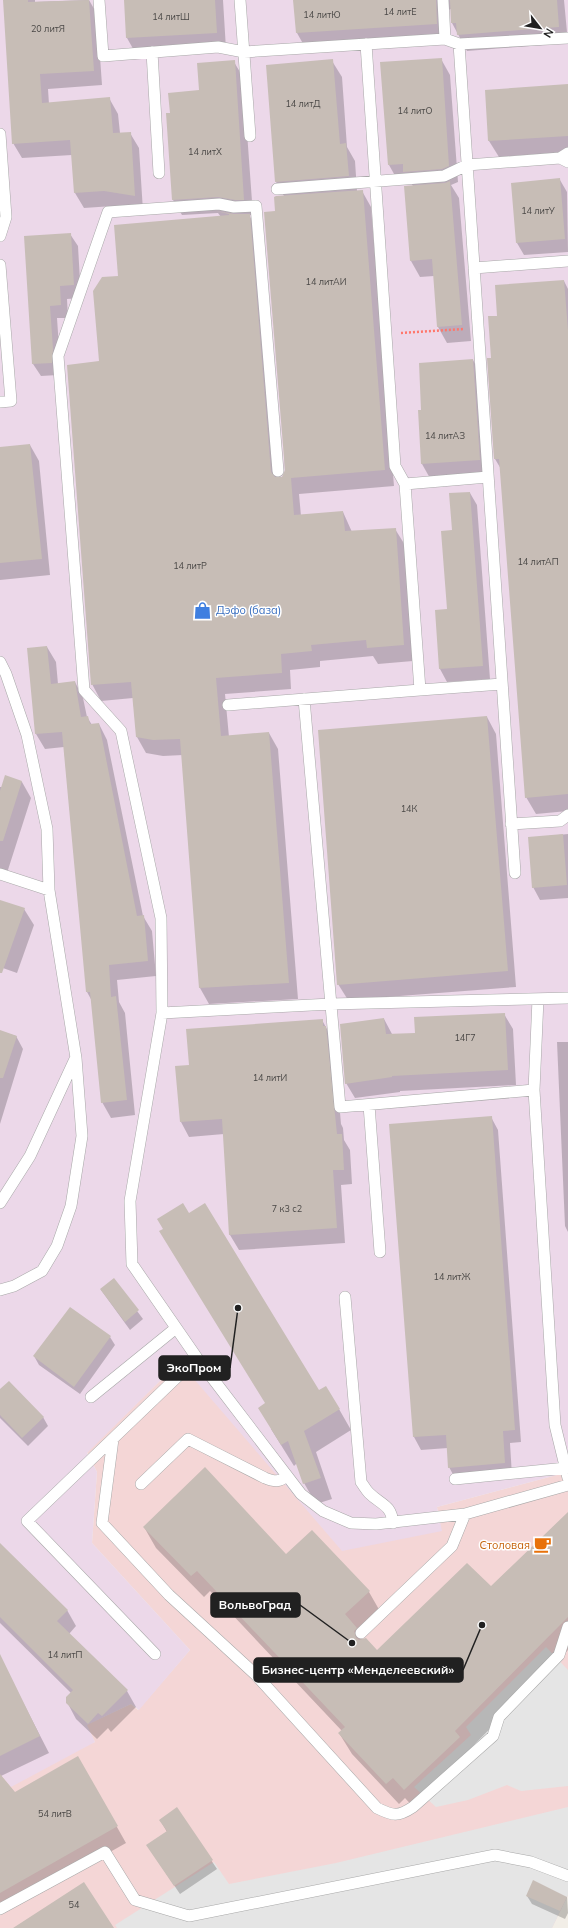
<svg xmlns="http://www.w3.org/2000/svg" width="568" height="1928" viewBox="0 0 568 1928" font-family="Mulish,sans-serif">
<style>
.commercial{fill:#f4d6d6}
.industrial{fill:#ecd8e9}
.parking{fill:#e5e5e5}
.shadow{fill:#0003}
.building{fill:#c7bdb6}
.lines{fill:none;stroke-linecap:round;stroke-linejoin:round}
.service-casing{stroke:#a8a8a8;stroke-width:12}
.path{stroke:#ff766b;stroke-width:2.5;stroke-dasharray:2 2;stroke-linecap:butt}
.service{stroke:#fff;stroke-width:11}
.labels{text-anchor:middle;stroke-width:3;stroke-linejoin:round;paint-order:stroke}
.number-label{font-size:9px;fill:#4a4846}
.shop-label{font-size:11px;fill:#366cbe;stroke:#fff;text-anchor:start}
.food-label{font-size:11px;fill:#c56008;stroke:#fff;text-anchor:end}
.leader{fill:none;stroke:#212121;stroke-width:1.5}
.callout-dot{fill:#212121;stroke:#fff;stroke-width:1.5}
.callout{fill:#212121;stroke:#212121;stroke-width:1.5}
.callout-label{font-size:12px;text-anchor:middle;font-weight:bold;fill:#fff}
</style>
<rect width="100%" height="100%" fill="#f2eee7"/>
<path class="commercial" d="M175 1357 204 1389 441 1531 437 1507 568 1472V1895L552 1928H0V1774L95 1742 86 1725 131 1704 138 1710 190 1650 92 1543 97 1472 87 1452 165 1376Z"/>
<path class="industrial" d="M0 0H568V1472L437 1507 442 1531 342 1551 175 1357 165 1376 87 1453 97 1472 92 1543 190 1650 139 1710 131 1704 87 1725 95 1742 11 1787 0 1774Z"/>
<path class="parking" d="M546 1647 568 1670V1786L521 1791 507 1785 468 1800 436 1807 414 1787 471 1735 466 1727Z
M568 1807V1895L552 1928H117L115 1925 214 1862 229 1884 336 1863Z"/>
<path class="shadow" d="M4 0H35V2L89 0 97 14 102 85 48 89 49 104 109 98 118 114 120 133H130L139 148 143 211 113 206 84 208 75 193 72 155 22 158 13 143Z
M125 0H223L226 49 136 54 127 38Z
M294 0H564L568 43 467 51 452 23 451 9 448 10 446 40 306 49 297 33Z
M441 59 450 75 458 182 451 185 459 198 471 341 447 343 438 327 434 276 420 277 411 261 413 186 409 180 398 181 389 165Z
M332 61 342 77 347 147 355 161 357 191H362L371 207 394 486 299 494 301 516 343 512 352 532 395 529 405 545 413 661 378 664 373 656 320 661V667L290 670 291 689 225 694 229 737 269 733 278 749 298 999 209 1004 200 988 183 755 163 756 146 753 137 737 133 698 101 701 92 684 100 362 120 277 221 217 218 213 182 215 173 200 167 114H171L200 91 234 62 243 77 253 215H249L258 231 279 479 285 475 277 212 284 196 276 182 267 66Z
M568 85V152L499 157 489 141 486 91Z
M560 180 567 192 568 252 524 255 517 243Z
M70 234 78 246 81 298 67 299 68 318H57L60 362 58 375 41 376 33 364Z
M564 281 568 289V811L536 814 526 797 501 469 495 459 488 359H492L498 317Z
M473 360 482 377 489 476 431 480 422 464V411Z
M30 445 39 461 50 575 0 580V448Z
M470 493 477 505 490 679 447 682 440 669 436 611 448 610 453 531Z
M47 647 56 662 58 684 75 682 83 698 87 717 92 725 99 724 107 740 143 916 152 931 156 976 117 980 119 1002 125 1013 135 1115 111 1118 102 1102 92 1001 87 992 64 747 45 749 36 734 28 649Z
M487 717 496 734 516 987 348 1000 338 984Z
M6 777 22 782 31 798 7 873 0 871V787H2Z
M568 834V898L540 900 533 887 529 838Z
M0 901 24 909 34 925 17 973 0 967Z
M504 1014 513 1029 516 1085 400 1091V1092L355 1098 346 1083 384 1019 392 1034H416Z
M322 1020 334 1042 341 1124 343 1128 344 1140 350 1150 352 1184 341 1185 345 1243 239 1250 230 1235 224 1134 189 1137 181 1122 190 1066Z
M0 1031 16 1036 23 1049 0 1124Z
M557 1042H568V1232L565 1226Z
M491 1117 498 1130 521 1442 510 1443 512 1476 456 1480 449 1467 448 1448 421 1450 414 1437 391 1125Z
M114 1280 143 1319 130 1330 101 1290Z
M110 1337 115 1345 80 1394 39 1365 34 1356Z
M0 1390 43 1417 48 1426 28 1446 0 1418Z
M319 1391 339 1409 351 1430 316 1452 332 1499 316 1504 304 1483 297 1463 294 1466 271 1429Z
M568 1513V1650L467 1752 416 1810 405 1798 399 1804 352 1754 339 1733 342 1731 210 1591 204 1597 156 1548 144 1527 286 1555 312 1531 369 1592 381 1613 359 1633 363 1640 377 1651 491 1587Z
M0 1544 67 1610 76 1626 69 1634 127 1691 136 1707 111 1732 108 1728 97 1739 76 1719 67 1702 71 1693 0 1623Z
M9 1675 49 1753 1 1776 15 1793 78 1758 126 1843 0 1914V1680Z
M177 1809 217 1869 180 1894 153 1854 167 1832 160 1820Z
M527 1896 567 1897 568 1913 565 1919 532 1904Z"/>
<path class="building" d="M3 0H28V2L89 0 94 71 40 74 42 103 110 97 113 133 131 132 135 196 104 191 74 193 70 140 12 144Z
M124 0H215L217 33 126 38Z
M293 0H436L437 24 296 33Z
M450 0H557L559 27 457 35 456 23H451Z
M442 58 449 166 442 169 403 172V164L388 165 380 62Z
M333 59 340 144 346 143 349 176 275 182 266 65Z
M235 60 244 200H235L218 197 172 200 166 113H170L168 93 199 90 197 63Z
M568 84V136L488 141 485 90Z
M560 178 565 239 516 243 511 183Z
M450 181 462 325 437 327 432 259 410 261 404 186 445 183Z
M363 190 385 470 291 478 294 515 343 511 345 531 396 528 404 645 367 648 366 640 311 645 312 651 281 654 282 673 216 678 221 736 269 732 289 983 199 988 180 739 153 740 136 737 131 682 91 685 67 365 99 361 93 291 102 277 118 276 114 225 229 215V214L216 211 234 214H250L271 472 275 477H282L285 470 264 212 275 211 274 197 276 196Z
M71 233 74 285 60 286 61 305 50 306 53 349 52 363 32 364 24 236Z
M564 280 568 330V794L525 798 499 459H494L487 358H491L488 316H497L495 285Z
M473 359 480 460 421 464 418 410H421L419 363Z
M30 444 42 559 0 563V447Z
M470 492 483 666 439 669 435 610 447 609 441 531 452 530 449 493Z
M47 646 51 684 75 681 81 717 88 716 90 724 99 723 137 916 144 915 148 961 109 965 111 997 116 996 127 1100 101 1103 90 992H86L62 732 35 734 27 648Z
M487 716 508 971 337 985 318 730Z
M5 775 22 781 3 841H0V791Z
M563 834 567 885 532 888 528 837Z
M0 900 25 908 2 973H0Z
M505 1013 508 1070 392 1076V1077L345 1084 340 1024 384 1018 386 1034 415 1033 414 1017Z
M323 1019V1026H326L337 1134H342L344 1170H333L337 1228 229 1235 222 1119 180 1122 175 1066 189 1065 186 1029Z
M0 1030 17 1036 3 1078H0Z
M492 1116 515 1430 503 1431 505 1463 448 1468 446 1435 413 1437 389 1124Z
M183 1203 189 1213 205 1203 319 1390 326 1386 340 1409 304 1431 321 1478 303 1484 288 1441 281 1445 258 1408 265 1403 159 1231 163 1229 157 1219Z
M114 1278 139 1310 125 1322 100 1289Z
M70 1307 111 1336 74 1387 33 1356Z
M9 1381 44 1417 22 1438 0 1415V1389Z
M205 1467 286 1554 312 1530 370 1591 345 1614 357 1628 354 1631 356 1638 359 1640 366 1638 377 1650 467 1563 491 1586 568 1512V1617L455 1731 460 1737 404 1790 393 1778 386 1784 338 1733 345 1727 197 1571 191 1576 143 1527Z
M0 1543 68 1610 57 1621 128 1690 102 1716 98 1713 88 1724 66 1703V1697L73 1690 0 1617Z
M0 1654 40 1736 0 1756Z
M78 1756 118 1826 0 1893V1774L15 1792Z
M177 1807 213 1860 174 1886 146 1845 167 1831 159 1820Z
M533 1880 567 1897 560 1911 526 1896Z
M84 1882 114 1928H13Z"/>
<g class="lines">
<defs>
<path id="service" d="M99 0 103 56 218 47 244 52 445 39
M240 0 250 136
M443 0 445 39 459 44 515 873
M366 44 395 466 405 484
M459 44 568 38
M152 52 159 173
M0 134 6 217 0 236
M568 153 560 158 568 162
M277 189 444 176 467 165 560 158
M0 265 11 401 0 402
M474 268 568 261
M278 471 256 206 234 207 219 204 108 212 58 356 84 690 121 731 161 918 162 1013 130 1201 132 1264 197 1358 301 1494 323 1511 351 1523 376 1524 465 1514 568 1485
M488 477 405 484 420 690 502 684
M0 662 6 674 27 735 47 829 49 890
M304 699 340 1107 534 1090
M228 705 420 690
M511 824 560 821 568 815
M0 874 49 890 76 1058 82 1136 71 1206 57 1246 42 1271 14 1286 0 1290
M538 999 534 1090 555 1425 568 1478
M162 1013 331 1004 568 998
M369 1105 380 1252
M0 1203 30 1156 75 1059
M345 1297 361 1482C364 1486 366 1490 369 1493 381 1505 391 1504 393 1523
M91 1397 176 1328
M113 1439 102 1523 169 1595 256 1675 377 1808C393 1816 398 1817 413 1807L493 1736 499 1717 559 1655 568 1627
M455 1479 566 1468
M141 1484 188 1439 265 1478C275 1482 279 1482 287 1476
M361 1633 452 1546 465 1514
M155 1654 27 1521 197 1358
M0 1909 105 1852 135 1900 189 1916 495 1855 531 1862 568 1876"/>
</defs>
<use href="#service" class="service-casing"/>
<path class="path" d="M401 333 464 329"/>
<use href="#service" class="service"/>
</g>
<defs>
<symbol id="shop-bare" viewBox="-9 -9 18 18"><path d="M-5-2.5h2.3a2.7 3.5 0 0 1 5.4 0H5L5.5 6h-11ZM-1.5-2.5h3a1.5 2.3 0 0 0-3 0Z" fill="#3f7fe0" stroke="#fff" stroke-width="2.5" paint-order="stroke"/></symbol>
<symbol id="cafe-bare" viewBox="-9 -9 18 18"><path d="M-5.5-4.5H6V0H3Q3 3.5 0 3.5H-2.5Q-5.5 3.5-5.5 0ZM3-3.2v2h1.7v-2ZM-6 4.5H4V6H-6Z" fill="#e8710a" stroke="#fff" stroke-width="2.5" paint-order="stroke"/></symbol>
</defs>
<g fill-rule="evenodd">
<use href="#shop-bare" x="190" y="598" width="25" height="25"/>
<use href="#cafe-bare" x="530" y="1532" width="25" height="25"/>
</g>
<g class="labels">
<g class="number-label">
<text x="400" y="15">14 литЕ</text>
<text x="322" y="18">14 литЮ</text>
<text x="171" y="20">14 литШ</text>
<text x="48" y="32">20 литЯ</text>
<text x="303" y="107">14 литД</text>
<text x="415" y="114">14 литО</text>
<text x="205" y="155">14 литХ</text>
<text x="538" y="214">14 литУ</text>
<text x="326" y="285">14 литАИ</text>
<text x="445" y="439">14 литАЗ</text>
<text x="538" y="565">14 литАП</text>
<text x="190" y="569">14 литР</text>
<text x="409" y="812">14К</text>
<text x="465" y="1041">14Г7</text>
<text x="270" y="1081">14 литИ</text>
<text x="287" y="1212">7 к3 с2</text>
<text x="452" y="1280">14 литЖ</text>
<text x="65" y="1658">14 литП</text>
<text x="55" y="1817">54 литВ</text>
<text x="74" y="1908">54</text>
</g>
<g class="shop-label">
<text x="216" y="614">Дэфо (база)</text>
</g>
<g class="food-label">
<text x="530" y="1549">Столовая</text>
</g>
</g>
<path class="leader" d="M238 1308L230 1368M352 1643L300 1605M482 1625L463 1670"/>
<g class="callout-dot">
<circle cx="238" cy="1308" r="4"/>
<circle cx="352" cy="1643" r="4"/>
<circle cx="482" cy="1625" r="4"/>
</g>
<g class="callout">
<rect x="159" y="1356" width="71" height="24" rx="4"/>
<rect x="211" y="1593" width="89" height="24" rx="4"/>
<rect x="254" y="1658" width="209" height="24" rx="4"/>
</g>
<g class="callout-label">
<text x="194" y="1372">ЭкоПром</text>
<text x="255" y="1609">ВольвоГрад</text>
<text x="358" y="1674">Бизнес-центр «Менделеевский»</text>
</g>
<g transform="translate(540 28) rotate(121)" stroke="#ffffff" stroke-width="3" paint-order="stroke">
<path d="M0-3L7 15L0 10L-7 15Z" fill="#212121"/>
<text y="-6" font-size="11" font-weight="bold" text-anchor="middle" fill="#212121">N</text>
</g>
</svg>
